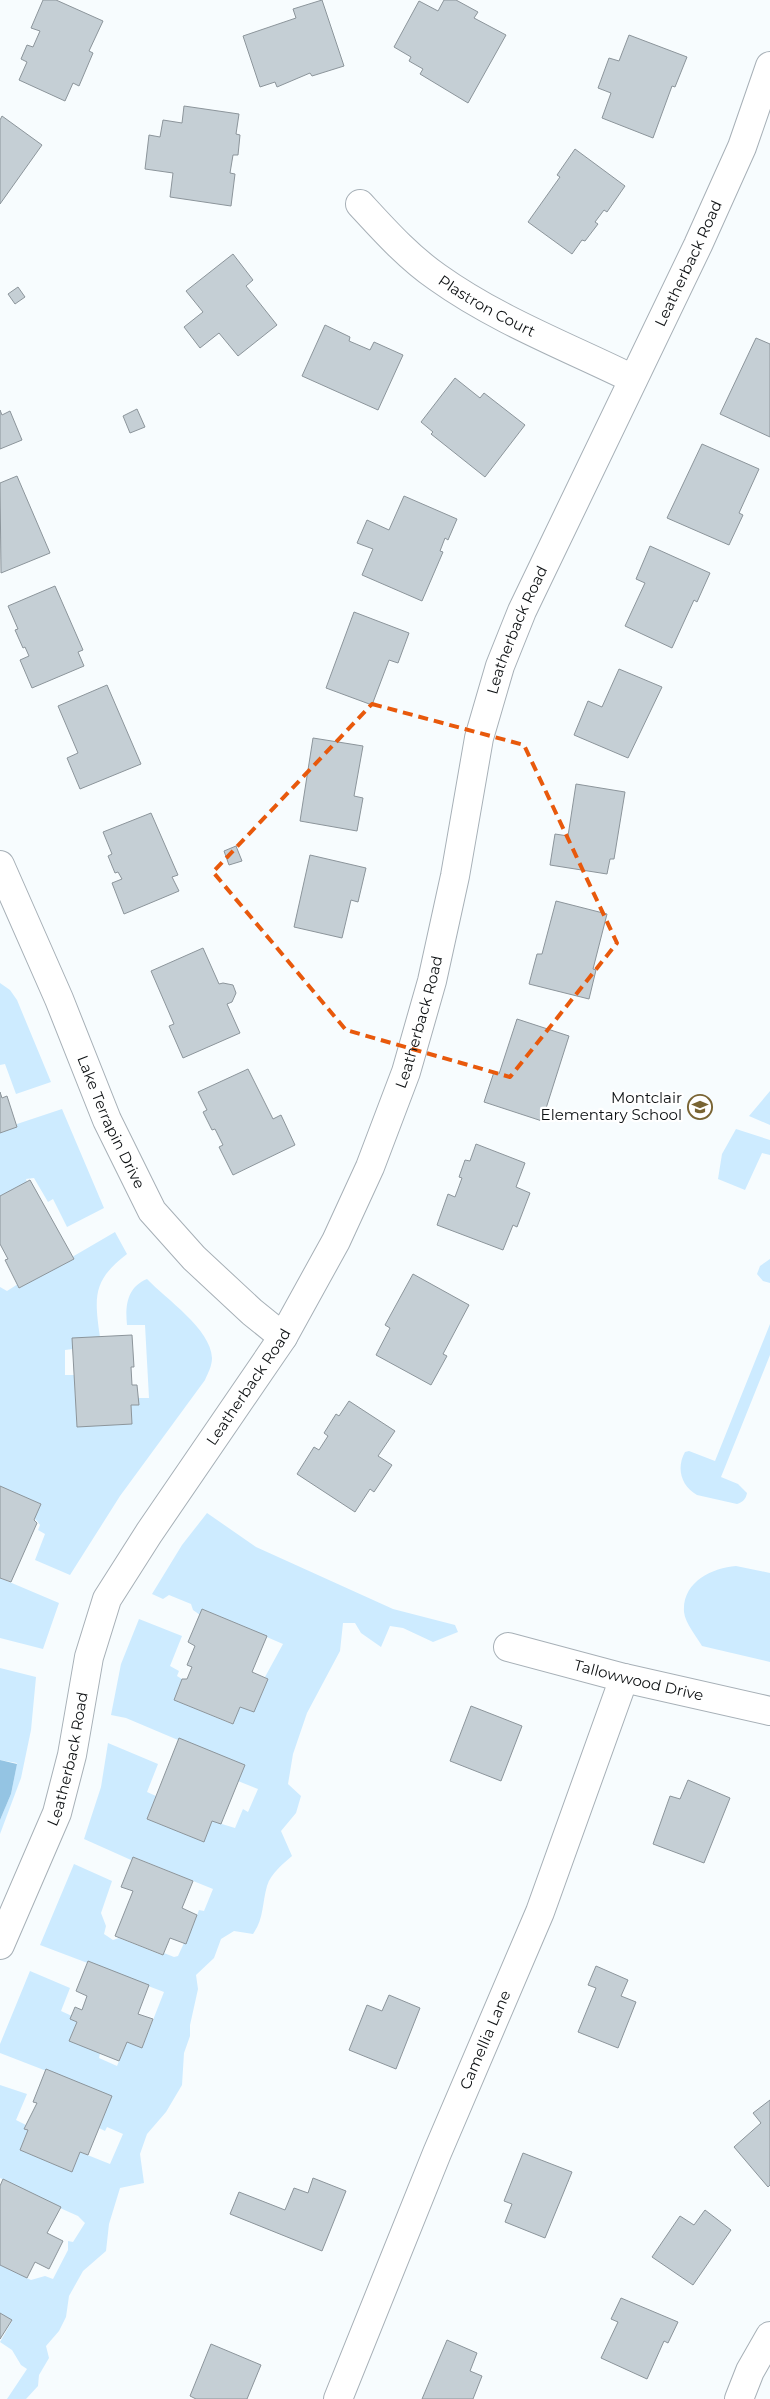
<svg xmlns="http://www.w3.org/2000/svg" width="770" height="2399" viewBox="0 0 770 2399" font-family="Montserrat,sans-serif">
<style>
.green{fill:#cdebff}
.forest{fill:#94c4e3}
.building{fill:#c5cfd5;stroke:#8c959b}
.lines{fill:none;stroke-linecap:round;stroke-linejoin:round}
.minor-casing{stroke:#a7b0b7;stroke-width:30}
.minor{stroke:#fff;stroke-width:28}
.marked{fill:none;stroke:#e8590c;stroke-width:4;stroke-dasharray:10 6;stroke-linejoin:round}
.labels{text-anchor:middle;stroke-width:4.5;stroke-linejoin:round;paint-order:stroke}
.street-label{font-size:15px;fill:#0d1012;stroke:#fff}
.poi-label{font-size:15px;fill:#0d1012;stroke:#fff;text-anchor:end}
</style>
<rect width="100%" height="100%" fill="#f7fcfe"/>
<path class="green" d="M0 983 10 990 17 1000 51 1082 16 1094 5 1064 0 1065Z
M770 1091V1125L749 1116Z
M62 1109 104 1208 67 1227 53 1199 48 1202 34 1178 26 1179 27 1182 0 1196V1133L17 1127V1124Z
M736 1129 770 1140V1155L762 1153 745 1190 718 1179 722 1154Z
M115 1232 127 1254C93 1280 94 1296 100 1337L73 1349 65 1350V1375H74L77 1426 132 1424 131 1405H138V1398H149L145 1325H127C125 1306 127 1287 147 1279 166 1299 211 1329 212 1358 212 1366 208 1373 205 1380L120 1496 70 1575 35 1560 45 1534 38 1530 40 1525 37 1521 0 1486V1287L7 1291 18 1284 19 1288Z
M770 1259V1283L763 1281 757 1274 760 1266Z
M770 1324V1355L721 1477 738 1484 747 1493C746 1499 743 1502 737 1504L697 1495C681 1486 676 1468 685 1452L689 1451 715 1461Z
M207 1513 256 1547 393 1609 455 1625 458 1632 433 1642 403 1628 390 1626 381 1647 361 1633 355 1623H343L340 1651 307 1713 293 1754 288 1784 301 1796 296 1813 281 1831 292 1856C283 1864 271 1873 267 1886 262 1903 264 1919 253 1934L234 1931 221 1939 214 1958 196 1975 198 1989 190 2025V2036L184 2053 182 2085 166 2112 147 2134 140 2154 144 2183 120 2188 109 2224 106 2251 83 2271 69 2296 66 2317 59 2331 46 2346 49 2358 39 2375 38 2386 26 2399H7L27 2369 21 2365 12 2350 0 2342 12 2321 0 2313V2265L31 2280 45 2276 53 2279 68 2250V2241L73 2242 85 2223 78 2216 60 2208V2207L0 2178V2085L27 2094 16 2120 26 2125 24 2129 28 2130 20 2150 72 2172 80 2152 110 2164 123 2134 107 2127 105 2131 99 2128 111 2096 0 2053V2044L30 1971 70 1988 61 2011 72 2016 70 2019 77 2022 69 2041 100 2053 99 2058 117 2066 127 2042 142 2048 164 1992 40 1945 74 1864 112 1881 101 1913 106 1926 104 1934 113 1940 119 1938 162 1955 164 1953 174 1957 178 1956 184 1943H186L199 1910 204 1911 213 1889 134 1857 131 1860 84 1839 101 1787 108 1743 158 1764 147 1792 156 1796 147 1819 204 1842 212 1821 235 1828 243 1809 248 1812 258 1789 238 1781 179 1739 178 1740 126 1718 111 1715 121 1664 139 1619 182 1636 170 1666 179 1671 177 1676 182 1679 174 1700 232 1724 240 1707 254 1712 268 1679 265 1677 283 1644 202 1609 200 1615 193 1610 191 1604 169 1595 163 1599 152 1594 182 1545Z
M736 1566 770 1573V1662L702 1646C697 1637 685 1623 684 1612 682 1582 712 1568 736 1566Z
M0 1578 59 1603 43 1649 0 1638Z
M0 1668 36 1677 31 1730 21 1778 0 1834V1820L11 1794 17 1763 0 1760Z"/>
<path class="forest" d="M0 1760 17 1764 11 1794 0 1820Z"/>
<path class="building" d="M43 0H56L103 21 89 51 93 53 79 86 73 83 65 101 19 80 27 62 21 59 27 45 33 47 40 31 31 28Z
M322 0 344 66 312 76 310 73 277 87 275 82 260 87 243 36 296 18 293 9Z
M444 0H456L478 12 474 18 506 35 468 103 420 74 423 69 409 61 411 57 394 47 419 1 438 11Z
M629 35 687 57 675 87 672 86 653 138 602 118 611 93 598 88 609 58 619 61Z
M184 106 239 114 236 134 240 135 238 155H233L230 173 235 174 231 206 170 197 173 173 145 169 149 135 160 137 163 120 182 123Z
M2 116 42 145 0 204V120Z
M575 149 625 186 607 212 604 210 595 222 598 224 585 241 582 240 572 254 528 222 560 177 557 175Z
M233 254 253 280 246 286 277 325 238 356 219 333 200 348 184 327 203 312 186 291Z
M18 287 25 297 15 304 8 294Z
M325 325 350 337 349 341 370 350 374 342 403 355 378 410 302 376Z
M756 338 770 344V437L720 414Z
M455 378 480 398 484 393 525 425 485 477 431 434 433 432 421 422Z
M137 409 145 427 130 433 123 416Z
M0 410 2 415 10 411 22 440 0 449Z
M702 444 759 469 739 513 743 515 729 545 667 518Z
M17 476 50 553 1 573 0 483Z
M404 496 457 519 448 540 445 538 440 551 443 552 422 601 362 575 373 549 357 543 367 520 389 530Z
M650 546 710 573 697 602 694 600 672 648 625 626 645 583 636 579Z
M55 586 83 650 78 652 84 666 32 688 20 660 29 656 25 647 23 648 15 630 18 629 8 606Z
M354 612 409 633 398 663 389 660 372 705 326 688Z
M619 669 662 687 628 758 574 735 588 701 602 707Z
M107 685 141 764 80 789 67 758 78 753 58 706Z
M313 738 363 746 354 796 363 798 357 831 300 821Z
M576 784 625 792 614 859H610L607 874 550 865 555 834 568 836Z
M151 813 178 875 172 877 179 891 124 914 112 883 122 879 118 872 115 873 108 856 112 854 103 832Z
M236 846 242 861 229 865 224 851Z
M310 855 366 868 358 902 351 900 342 938 294 927Z
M556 901 607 914 593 969 596 970 589 999 529 984 537 954H542Z
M203 948 219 984 223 983 233 985 236 993 232 1002 227 1004 240 1033 183 1058 169 1026 174 1024 151 971Z
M517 1019 569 1036 542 1121 484 1102 494 1072 499 1074Z
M248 1069 273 1119 281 1115 295 1145 233 1175 219 1147 223 1145 215 1129 212 1130 203 1112 207 1110 198 1092Z
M0 1092 2 1098 7 1096 17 1127 0 1133Z
M476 1144 525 1163 516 1187 530 1193 517 1227 513 1225 503 1250 437 1225 448 1194 455 1197 462 1178 459 1177 465 1160 470 1161Z
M30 1180 74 1259 19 1288 5 1260 8 1259 0 1244V1196Z
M413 1274 469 1305 443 1354 447 1356 431 1385 376 1355 390 1328 385 1325Z
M132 1335 134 1367H131L132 1385H137L139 1405H131L132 1424 77 1427 72 1338Z
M349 1401 395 1431 378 1456 392 1465 374 1492 370 1489 355 1512 297 1474 314 1447 319 1450 328 1436 324 1433 336 1414 339 1416Z
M0 1486 41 1504 34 1520 37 1523 11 1582 0 1578Z
M202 1609 267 1636 252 1672 268 1679 254 1712 240 1707 233 1724 174 1700 182 1679H187L192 1667 187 1665 195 1646 188 1642Z
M471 1706 522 1726 501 1781 450 1761Z
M179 1738 245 1765 221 1824 212 1821 204 1842 147 1819Z
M688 1780 730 1798 704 1863 653 1844 670 1796 680 1799Z
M133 1857 193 1881 182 1908 197 1915 186 1944 170 1938 163 1955 115 1936 133 1891 121 1887Z
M88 1961 149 1985 138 2014 153 2019 142 2048 127 2042 119 2061 69 2041 77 2022 70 2019 75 2007 82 2010 87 1996 76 1991Z
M596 1966 628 1980 621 1996 636 2002 618 2048 578 2032 596 1988 588 1985Z
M389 1995 420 2008 396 2069 349 2050 367 2005 382 2011Z
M46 2069 112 2096 88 2155 80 2152 72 2172 20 2150 28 2130 24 2129 37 2103 33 2102Z
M770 2100V2185L768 2187 734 2147 761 2123 753 2113Z
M523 2153 572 2172 545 2238 505 2222 512 2204 504 2201Z
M313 2178 346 2191 322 2251 230 2214 239 2192 285 2210 294 2188 308 2193Z
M3 2179 61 2207 47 2233 63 2241 49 2269 35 2262 27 2278 0 2265V2186Z
M705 2210 731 2230 693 2285 652 2257 680 2216 694 2225Z
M621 2298 678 2322 668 2343 664 2341 647 2379 601 2358 618 2322 611 2319Z
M0 2313 12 2320 0 2339Z
M447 2340 477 2353 470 2371 482 2376 473 2399H422Z
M211 2344 261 2365 247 2399H196L190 2396Z"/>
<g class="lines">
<defs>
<g id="minor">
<path id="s1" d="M360 204C384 230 408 257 437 277 497 320 568 347 633 379"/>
<path id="s2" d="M0 865 59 999 107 1120 152 1211 194 1258 252 1312 283 1337"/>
<path id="s3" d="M508 1647 624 1678 770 1711"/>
<path id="s4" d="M0 1945 57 1813 72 1755 89 1657 107 1599 149 1533 283 1337 336 1241 370 1167 406 1072 432 981 455 876 479 738 500 666 522 611 698 245 742 147 770 66"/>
<path id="s5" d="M338 2399 437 2153 540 1912 624 1678"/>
<path d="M739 2399 750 2371 770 2336"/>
</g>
</defs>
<use href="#minor" class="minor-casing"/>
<use href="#minor" class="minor"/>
</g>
<path class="marked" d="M372 704 524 745 617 943 510 1077 346 1030 213 872Z"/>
<defs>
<symbol id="school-ring" viewBox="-11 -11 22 22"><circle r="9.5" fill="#fff" stroke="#796433" stroke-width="1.5"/><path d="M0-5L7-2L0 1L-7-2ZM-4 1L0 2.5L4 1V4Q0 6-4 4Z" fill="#796433"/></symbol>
</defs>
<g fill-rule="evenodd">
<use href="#school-ring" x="686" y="1093" width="28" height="28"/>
</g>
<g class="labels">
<g class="street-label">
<text dy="5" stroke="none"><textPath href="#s4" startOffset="1834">Leatherback Road</textPath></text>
<text dy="5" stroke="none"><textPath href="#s1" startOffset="164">Plastron Court</textPath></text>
<text dy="5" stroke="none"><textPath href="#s4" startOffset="1429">Leatherback Road</textPath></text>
<text dy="5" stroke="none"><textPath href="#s4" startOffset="1024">Leatherback Road</textPath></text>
<text dy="5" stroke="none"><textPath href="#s2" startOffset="280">Lake Terrapin Drive</textPath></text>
<text dy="5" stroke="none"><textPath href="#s4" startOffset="619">Leatherback Road</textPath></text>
<text dy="5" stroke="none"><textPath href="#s3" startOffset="135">Tallowwood Drive</textPath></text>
<text dy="5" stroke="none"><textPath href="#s4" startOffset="199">Leatherback Road</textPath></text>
<text dy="5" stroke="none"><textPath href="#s5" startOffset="388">Camellia Lane</textPath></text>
</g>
<g class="poi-label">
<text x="682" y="1103">Montclair<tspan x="682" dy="17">Elementary School</tspan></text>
</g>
</g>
</svg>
